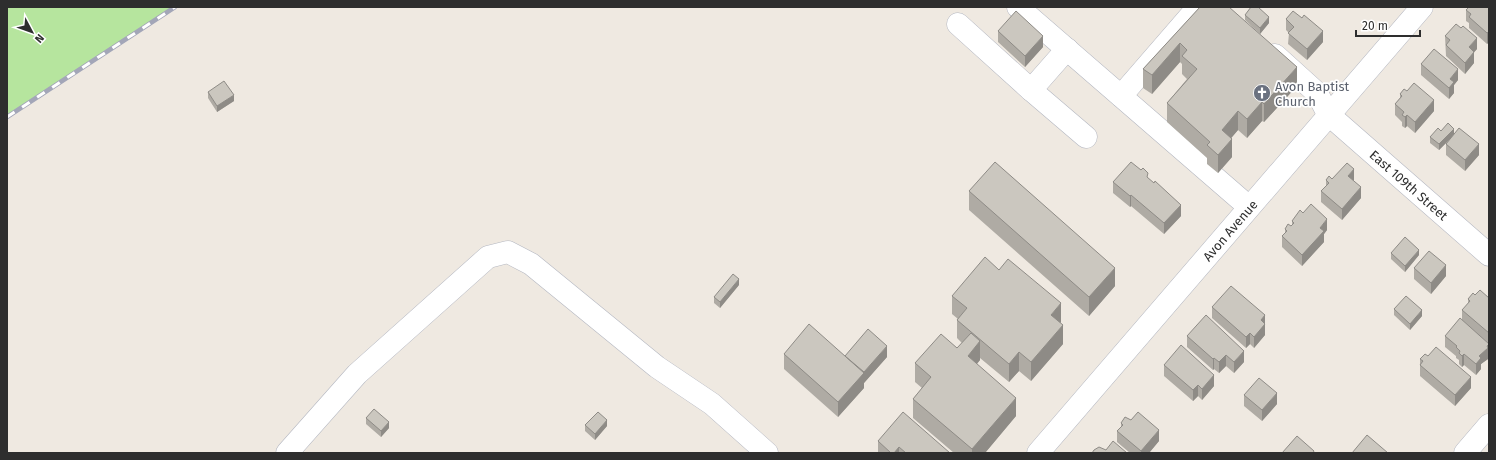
<svg xmlns="http://www.w3.org/2000/svg" width="1496" height="460" viewBox="0 0 1496 460" font-family="'Fira Sans',sans-serif">
<style>
.green{fill:#b6e59e}
.lines{fill:none;stroke-linecap:round;stroke-linejoin:round}
.minor-casing{stroke:#b4b7c1;stroke-width:23}
.minor{stroke:#fff;stroke-width:22}
.rail-casing{stroke:#a3a6b8;stroke-width:4.5}
.rail{stroke:#fff;stroke-width:3;stroke-dasharray:9;stroke-linecap:butt}
.wall{fill:#afaba4}
.shaded-wall{fill:#8e8b86}
.building{fill:#cbc7bf;stroke:#8e8b86}
.labels{text-anchor:middle;stroke-width:3.5;stroke-linejoin:round;paint-order:stroke}
.worship-label{font-size:13px;fill:#5b616d;stroke:#fff;text-anchor:start}
.street-label{font-size:13px;fill:#2e2e2e;stroke:#fff}
</style>
<rect width="100%" height="100%" fill="#efe9e1"/>
<path class="green" d="M7 7H175L7 117Z"/>
<g class="lines">
<defs>
<g id="minor">
<path d="M1018 7 1249 207"/>
<path d="M958 24 1031 90"/>
<path d="M1067 49 1031 90 1086 137"/>
<path id="s1" d="M1275 55 1317 93 1328 114 1489 255"/>
<path d="M1121 96 1198 7"/>
<path d="M287 453 357 374 488 257 508 252 531 264 657 367 712 404 767 453"/>
<path id="s2" d="M1038 453 1422 7"/>
<path d="M1465 453 1489 425"/>
</g>
</defs>
<use href="#minor" class="minor-casing"/>
<use href="#minor" class="minor"/>
<defs>
<path id="rail" d="M7 117 175 7"/>
</defs>
<use href="#rail" class="rail-casing"/>
<use href="#rail" class="rail"/>
</g>
<path class="wall" d="M1200 7 1297 86 1264 122 1262 121 1247 138 1238 130 1231 138 1232 157 1218 173 1207 164V158L1167 122V103L1187 79 1182 74V64L1180 62 1152 94 1143 88V69Z
M1489 8V42L1487 44 1469 28V23L1466 21V10Z
M1245 15 1269 23 1260 34 1245 20Z
M1302 18 1323 42 1307 60 1288 44 1289 33 1286 30V19Z
M998 31 1043 47 1025 67 998 42Z
M1445 36 1477 49 1474 52V63L1465 74 1446 56Z
M1421 64 1458 80 1454 85V93L1449 99 1421 75Z
M208 92 234 101 217 112 208 98Z
M1400 94 1434 111 1415 133 1407 126 1405 128 1402 126V122L1395 115V104L1400 98Z
M1441 131 1454 134 1479 155 1465 171 1446 155V144L1453 136 1439 150 1430 143V137Z
M1148 178 1181 216 1164 234 1131 206 1130 207 1113 193V182Z
M1332 179 1354 180 1353 181 1361 198 1342 220 1321 202V191L1326 187V180Z
M969 191 1115 286 1089 316 969 210Z
M1303 213 1327 230 1324 234V242L1302 266 1282 247V236L1285 233V229L1292 226V221Z
M1391 253 1419 255 1405 272 1391 259Z
M1414 268 1446 276 1431 294 1414 279Z
M739 285 720 308 714 303V297Z
M1475 295 1489 298V344L1462 321V310L1468 304V299Z
M952 296 1061 322 1060 323 1063 344 1031 381 1019 371 1009 382 980 358V360L977 364 1016 416 985 453H954L913 418V399L922 388 915 382V363L957 348 962 343 957 338V320L958 319 952 314Z
M1212 307 1265 315V335L1254 348 1250 344 1246 348 1212 318Z
M1394 309 1422 316 1410 330 1394 315Z
M1187 336 1244 362 1234 373 1226 366 1219 373 1214 369 1213 370 1187 347Z
M1445 336 1489 355 1488 359 1481 364V369L1476 375 1464 365 1462 367 1459 364V360L1456 358V356L1445 347Z
M784 354 887 357 864 383V388L838 417 784 369Z
M1420 359 1471 388 1455 406 1420 376Z
M1164 365 1214 386 1202 400 1198 396 1193 401 1164 376Z
M1244 395 1277 404 1262 421 1244 406Z
M366 418 389 428 381 437 366 424Z
M1121 423 1159 441 1149 453H1130L1117 442V431L1121 428Z
M585 425 607 426 595 440 585 431Z
M878 441 950 453H878Z"/>
<path class="shaded-wall" d="M1269 17V23L1260 34V28Z
M1323 31V42L1307 60V49Z
M1489 31V42L1487 44V33Z
M1043 36V47L1025 67V56Z
M1477 38V49L1469 58V47Z
M1180 43V62L1152 94V75Z
M1474 52V63L1465 74V63Z
M1297 67V86L1264 122V104Z
M1458 69V80L1454 85V93L1449 99V88L1450 79Z
M234 95V101L217 112V106Z
M1434 100V111L1415 133V122Z
M1262 102V121L1247 138V119Z
M1238 111V130L1222 149V130Z
M1407 115V126L1405 128V117Z
M1454 129V135L1439 150V144Z
M1232 139V157L1218 173V155Z
M1479 144V155L1465 171V160Z
M1354 169V180L1348 187V176Z
M1361 187V198L1342 220V209Z
M1131 195V206L1130 207V196Z
M1181 205V216L1164 234V223Z
M1327 219V230L1324 234V242L1302 266V255L1320 228Z
M1419 250V255L1405 272V266Z
M1446 265V276L1431 294V283Z
M1115 268V286L1089 316V297Z
M739 279V285L720 308V302Z
M1061 303V322L1051 334V315Z
M1422 310V316L1410 330V324Z
M1265 315V335L1254 348V337L1261 320Z
M1063 325V344L1031 381V362Z
M1250 333V344L1246 348V337Z
M980 341V360L968 374V356Z
M1489 344 1488 359 1481 364V369L1476 375V364L1479 356Z
M887 346V357L864 383V388L838 417V402Z
M1244 351V362L1234 373V362Z
M1019 352V371L1009 382V364Z
M1464 354V365L1462 367V356Z
M1226 355V366L1219 373V362Z
M1214 358V369L1213 370V359Z
M1214 375V386L1202 400V389Z
M1471 377V388L1455 406V395Z
M1198 385V396L1193 401V390Z
M1277 393V404L1262 421V410Z
M1016 398V416L985 453H972V449Z
M607 420V426L595 440V434Z
M389 422V428L381 437V431Z
M1159 430V441L1149 453H1141V451Z
M899 447V453H894Z"/>
<path class="building" d="M1200 7H1229L1297 67 1264 104 1262 102 1247 119 1238 111 1222 130 1232 139 1218 155 1207 145 1210 142 1167 103 1197 69 1182 56 1187 50 1180 43 1152 75 1143 69Z
M1251 7H1258L1269 17 1260 28 1245 15Z
M1469 7H1487L1489 8V31L1487 33 1469 17 1471 14 1466 10Z
M1016 11 1043 36 1025 56 998 31Z
M1293 11 1302 18 1304 15 1323 31 1307 49 1288 33 1294 27 1286 19Z
M1456 24 1461 28 1463 26 1477 38 1469 47 1474 52 1465 63 1446 45 1450 40 1445 36Z
M1434 49 1458 69 1450 79 1454 82 1449 88 1421 64Z
M224 81 234 95 217 106 208 92Z
M1414 83 1434 100 1415 122 1407 115 1405 117 1402 115 1404 112 1395 104 1402 96 1400 94 1404 89 1407 91Z
M1448 123 1454 129 1439 144 1430 137 1438 128 1441 131Z
M1459 128 1479 144 1465 160 1446 144Z
M995 162 1115 268 1089 297 969 191Z
M1131 162 1141 170 1143 168 1148 173 1147 177 1154 183 1155 181 1181 205 1164 223 1131 195 1130 196 1113 182Z
M1347 163 1354 169 1348 176 1361 187 1342 209 1321 191 1329 183 1326 180 1329 176 1332 179Z
M1311 204 1327 219 1320 228 1324 231 1302 255 1282 236 1287 231 1285 229 1288 224 1291 226 1294 223 1292 221 1300 210 1303 213Z
M1405 237 1419 250 1405 266 1391 253Z
M1429 251 1446 265 1431 283 1414 268Z
M985 257 999 270 1008 259 1061 303 1051 315 1063 325 1031 362 1019 352 1009 364 957 320 967 308 952 296Z
M733 274 739 279 720 302 714 297Z
M1231 286 1265 315 1261 320 1265 324 1254 337 1250 333 1246 337 1212 307Z
M1480 290 1489 298V333L1462 310 1470 301 1468 299 1473 293 1475 295Z
M1406 296 1422 310 1410 324 1394 309Z
M1206 315 1244 351 1234 362 1226 355 1219 362 1214 358 1213 359 1187 336Z
M1460 318 1489 344 1487 346 1488 348 1479 356 1481 358 1476 364 1464 354 1462 356 1459 353 1460 351 1456 347 1457 346 1445 336Z
M809 324 864 373 838 402 784 354Z
M868 329 887 346 864 372 845 356Z
M971 333 980 341 968 356 1016 398 972 449 913 399 931 377 915 363 941 334 957 348Z
M1181 345 1214 375 1202 389 1198 385 1193 390 1164 365Z
M1436 347 1471 377 1455 395 1420 365 1423 361 1420 359 1425 354 1428 356Z
M1259 378 1277 393 1262 410 1244 395Z
M374 409 389 422 381 431 366 418Z
M598 412 607 420 595 434 585 425Z
M903 412 950 453H906L899 447 894 453H891L878 441Z
M1138 412 1159 430 1141 451 1117 431 1123 425 1121 423 1125 417 1131 420Z
M1367 435 1388 453H1352Z
M1297 436 1314 451 1313 453H1282Z
M1113 441 1127 453H1092L1094 450 1099 447 1106 450Z"/>
<defs>
<symbol id="church-disc" viewBox="-11 -11 22 22"><circle r="9.5" fill="#6b7280" stroke="#fff"/><path d="M-1.2-6h2.4v3.5h3.3v2.4h-3.3V6h-2.4V-.1h-3.3v-2.4h3.3Z" fill="#fff"/></symbol>
</defs>
<g fill-rule="evenodd">
<use href="#church-disc" x="1252" y="83" width="20" height="20"/>
</g>
<g class="labels">
<g class="worship-label">
<text x="1275" y="91">Avon Baptist<tspan x="1275" dy="15">Church</tspan></text>
</g>
<g class="street-label">
<text dy="5" stroke="none"><textPath href="#s1" startOffset="188">East 109th Street</textPath></text>
<text dy="5" stroke="none"><textPath href="#s2" startOffset="294">Avon Avenue</textPath></text>
</g>
</g>
<rect width="1496" height="460" fill="none" stroke="#2e2e2e" stroke-width="16"/>
<g transform="translate(32 32) rotate(131)" stroke="#ffffff" stroke-width="3" paint-order="stroke">
<path d="M0-3L7 15L0 10L-7 15Z" fill="#2e2e2e"/>
<text y="-6" font-size="11" font-weight="bold" text-anchor="middle" fill="#2e2e2e">N</text>
</g>
<path d="M1356 30v6h64v-6" fill="none" stroke="#2e2e2e" stroke-width="2"/>
<text x="1362" y="30" font-size="12" fill="#2e2e2e" stroke="#ffffff" stroke-width="3" paint-order="stroke">20 m</text>
</svg>
